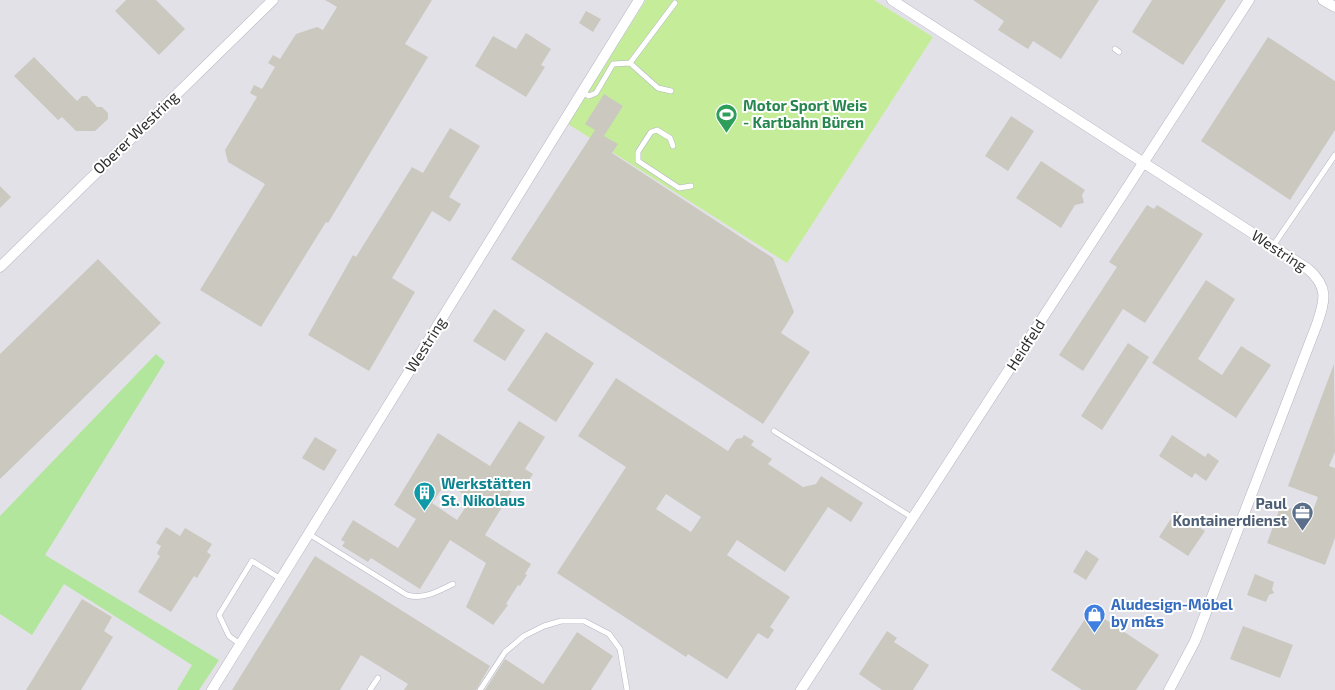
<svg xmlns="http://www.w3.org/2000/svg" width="1335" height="690" viewBox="0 0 1335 690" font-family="'Exo 2',sans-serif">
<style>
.industrial{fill:#e3e1e8}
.green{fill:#b2e69d}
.pitch{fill:#c5ed99}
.building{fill:#cbc8bf;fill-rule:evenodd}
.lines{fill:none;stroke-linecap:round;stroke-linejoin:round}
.service-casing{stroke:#b4b6c1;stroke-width:6}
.minor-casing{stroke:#b4b6c1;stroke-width:11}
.service{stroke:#fff;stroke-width:5}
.minor{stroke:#fff;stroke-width:10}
.labels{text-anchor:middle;stroke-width:4;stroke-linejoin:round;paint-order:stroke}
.leisure-label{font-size:15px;font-weight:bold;fill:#27864d;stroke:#fff;text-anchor:start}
.street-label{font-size:15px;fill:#2e2e2e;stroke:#fff}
.culture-label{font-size:15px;font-weight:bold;fill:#0d838f;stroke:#fff;text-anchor:start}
.service-label{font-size:15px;font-weight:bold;fill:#4e5e75;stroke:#fff;text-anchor:end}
.shop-label{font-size:15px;font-weight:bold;fill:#366cbe;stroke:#fff;text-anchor:start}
</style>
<rect width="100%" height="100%" fill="#efeae1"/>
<path class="industrial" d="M0 0H1335V690H0Z"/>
<path class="green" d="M156 354 165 362 45 555 219 660 199 690H177L192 665 64 584 32 635 0 614V516Z"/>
<path class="pitch" d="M646 0H874L933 37 787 263 568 124Z"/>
<path class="building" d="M126 0H156L185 29 159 55 115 11Z
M325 0H432L405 44 428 57 328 223 326 222 261 327 200 290 265 184 228 162 225 150 257 97 250 93 254 85 262 89 275 67 268 63 273 55 280 59 296 34 317 27 323 30 337 7Z
M973 0H1099L1061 59 1033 41 1028 49 998 30 1004 21Z
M1152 0H1226L1183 65 1132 32Z
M586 11 601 19 593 32 579 23Z
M526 33 551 49 541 65 545 67 526 97 475 66 493 36 516 49Z
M1268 37 1335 81V130L1290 200 1201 141Z
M34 57 77 101 82 96H87L97 107H102L108 113V119L95 131H76L62 117 58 120 14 76Z
M604 94 623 106 604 136 618 144 612 153 773 258 794 312 781 333 810 352 763 424 511 259 595 130 585 124Z
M1011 116 1034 131 1008 171 985 156Z
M450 128 480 146 449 197 461 204 450 222 432 211 392 278 415 292 369 371 308 335 353 255 356 257 412 167 423 173Z
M1041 161 1085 190 1082 195 1084 203 1075 205 1061 228 1016 198Z
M0 186 11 197 0 208Z
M1147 205 1154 209 1157 205 1203 234 1145 323 1123 309 1083 371 1059 355 1117 267 1109 262Z
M98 259 161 323 0 479V354Z
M1206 280 1235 299 1198 359 1222 375 1241 346 1271 365 1236 418 1152 363Z
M494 309 525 330 505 361 473 341Z
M546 332 594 363 556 422 507 390Z
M1128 343 1149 357 1102 430 1081 416Z
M1334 364 1335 452 1329 466 1335 468V538L1325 565 1267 543 1281 505 1311 516 1318 497 1288 486Z
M616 378 728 451 736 439 742 438 744 435 754 441 751 445 772 459 768 464 803 487 816 484 821 476 863 503 851 522 828 507 785 572 737 540 727 555 790 597 770 627 774 630 768 639 758 633 727 679 688 654 686 657 557 573 626 467 578 436ZM666 494 701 517 691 532 656 509Z
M519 421 545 437 525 469 533 474 527 484 519 479 485 535 531 564 525 574 527 575 520 586 518 585 506 604 508 605 493 625 466 607 486 563 450 540 420 589 371 558 368 562 342 546 345 542 341 540 353 520 398 548 416 519 394 505 438 433 490 466ZM446 483 471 499 457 520 432 503Z
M1172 435 1205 457 1208 453 1219 461 1206 481 1195 473 1192 478 1159 456Z
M315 437 337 450 324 471 302 458Z
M1176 511 1205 531 1188 556 1159 537Z
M166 527 180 536 185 528 212 544 207 552 211 555 197 578 194 576 171 612 138 592 160 556 157 554 161 546 156 543Z
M1086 550 1099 559 1086 580 1073 572Z
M315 556 490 666 476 690H404L408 684 361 655 340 690H232Z
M1255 574 1274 582 1272 589 1274 593 1269 595 1266 602 1247 595Z
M82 599 112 617 104 631 113 637 81 690H26Z
M1091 610 1159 655 1136 690H1082L1051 670Z
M1243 626 1293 645 1280 678 1230 659Z
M887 631 897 638 894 642 929 665 913 690H882L859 674Z
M577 632 613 656 591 690H485L505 659 543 684Z"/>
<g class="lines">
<defs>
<path id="service" d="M1115 49 1119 52
M630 63 675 3
M582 92 589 96 596 93 613 64 630 63 658 88 671 91
M673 146 670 138 657 130 651 132 638 152V161L679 188 691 186
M1273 246 1335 155
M774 431 913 518
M309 534 407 595C424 600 438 591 453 584
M240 644 229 636 219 615 252 561 281 579
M370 690 378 678
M480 690 505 652 524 636 544 626 561 621H584L609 634 620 649 627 690"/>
<path id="minor" d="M892 0 1308 269C1329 287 1325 300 1317 324L1195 641 1169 690
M1323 0 1335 7
M0 267 273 0
M212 690 639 0
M801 690 1249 0"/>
</defs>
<use href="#service" class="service-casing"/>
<use href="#minor" class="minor-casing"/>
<use href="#service" class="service"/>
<use href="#minor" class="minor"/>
</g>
<defs>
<symbol id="stadium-pin" viewBox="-11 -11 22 30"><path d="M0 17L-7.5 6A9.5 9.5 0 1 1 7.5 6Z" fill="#2e9e5b" stroke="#fff"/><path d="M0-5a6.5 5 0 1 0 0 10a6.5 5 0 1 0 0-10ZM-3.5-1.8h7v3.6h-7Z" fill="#fff"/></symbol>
<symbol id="building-pin" viewBox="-11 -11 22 30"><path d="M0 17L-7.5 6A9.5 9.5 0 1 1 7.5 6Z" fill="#0f9aa8" stroke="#fff"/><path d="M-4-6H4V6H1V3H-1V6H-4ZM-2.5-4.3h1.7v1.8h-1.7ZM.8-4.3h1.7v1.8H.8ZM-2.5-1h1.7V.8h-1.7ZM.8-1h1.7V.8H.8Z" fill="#fff"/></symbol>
<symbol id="office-pin" viewBox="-11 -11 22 30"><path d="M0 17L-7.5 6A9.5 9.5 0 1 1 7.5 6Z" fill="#5c6f8a" stroke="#fff"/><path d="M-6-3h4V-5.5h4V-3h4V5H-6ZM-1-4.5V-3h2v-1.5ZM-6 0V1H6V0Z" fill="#fff"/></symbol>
<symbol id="shop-pin" viewBox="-11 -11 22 30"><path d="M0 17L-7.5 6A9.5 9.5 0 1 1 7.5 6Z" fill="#3f7fe0" stroke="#fff"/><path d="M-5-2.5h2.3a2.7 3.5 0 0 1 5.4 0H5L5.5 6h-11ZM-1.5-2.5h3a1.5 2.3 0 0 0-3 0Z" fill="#fff"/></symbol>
</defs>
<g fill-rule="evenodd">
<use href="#stadium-pin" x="714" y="102" width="25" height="34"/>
<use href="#building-pin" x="412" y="480" width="25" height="34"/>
<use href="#office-pin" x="1290" y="500" width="25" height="34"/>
<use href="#shop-pin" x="1082" y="602" width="25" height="34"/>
</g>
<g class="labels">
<g class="leisure-label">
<text x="743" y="111">Motor Sport Weis<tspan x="743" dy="17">- Kartbahn Büren</tspan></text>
</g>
<g class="street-label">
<text transform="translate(136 133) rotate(-44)" y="5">Oberer Westring</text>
<text transform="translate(1279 251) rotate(33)" y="5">Westring</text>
<text transform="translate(426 345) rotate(-58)" y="5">Westring</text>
<text transform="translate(1026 345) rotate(-57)" y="5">Heidfeld</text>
</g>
<g class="culture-label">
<text x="441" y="489">Werkstätten<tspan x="441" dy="17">St. Nikolaus</tspan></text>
</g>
<g class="service-label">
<text x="1287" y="509">Paul<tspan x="1287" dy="17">Kontainerdienst</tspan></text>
</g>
<g class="shop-label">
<text x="1111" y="610">Aludesign-Möbel<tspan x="1111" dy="17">by m&amp;s</tspan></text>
</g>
</g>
</svg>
